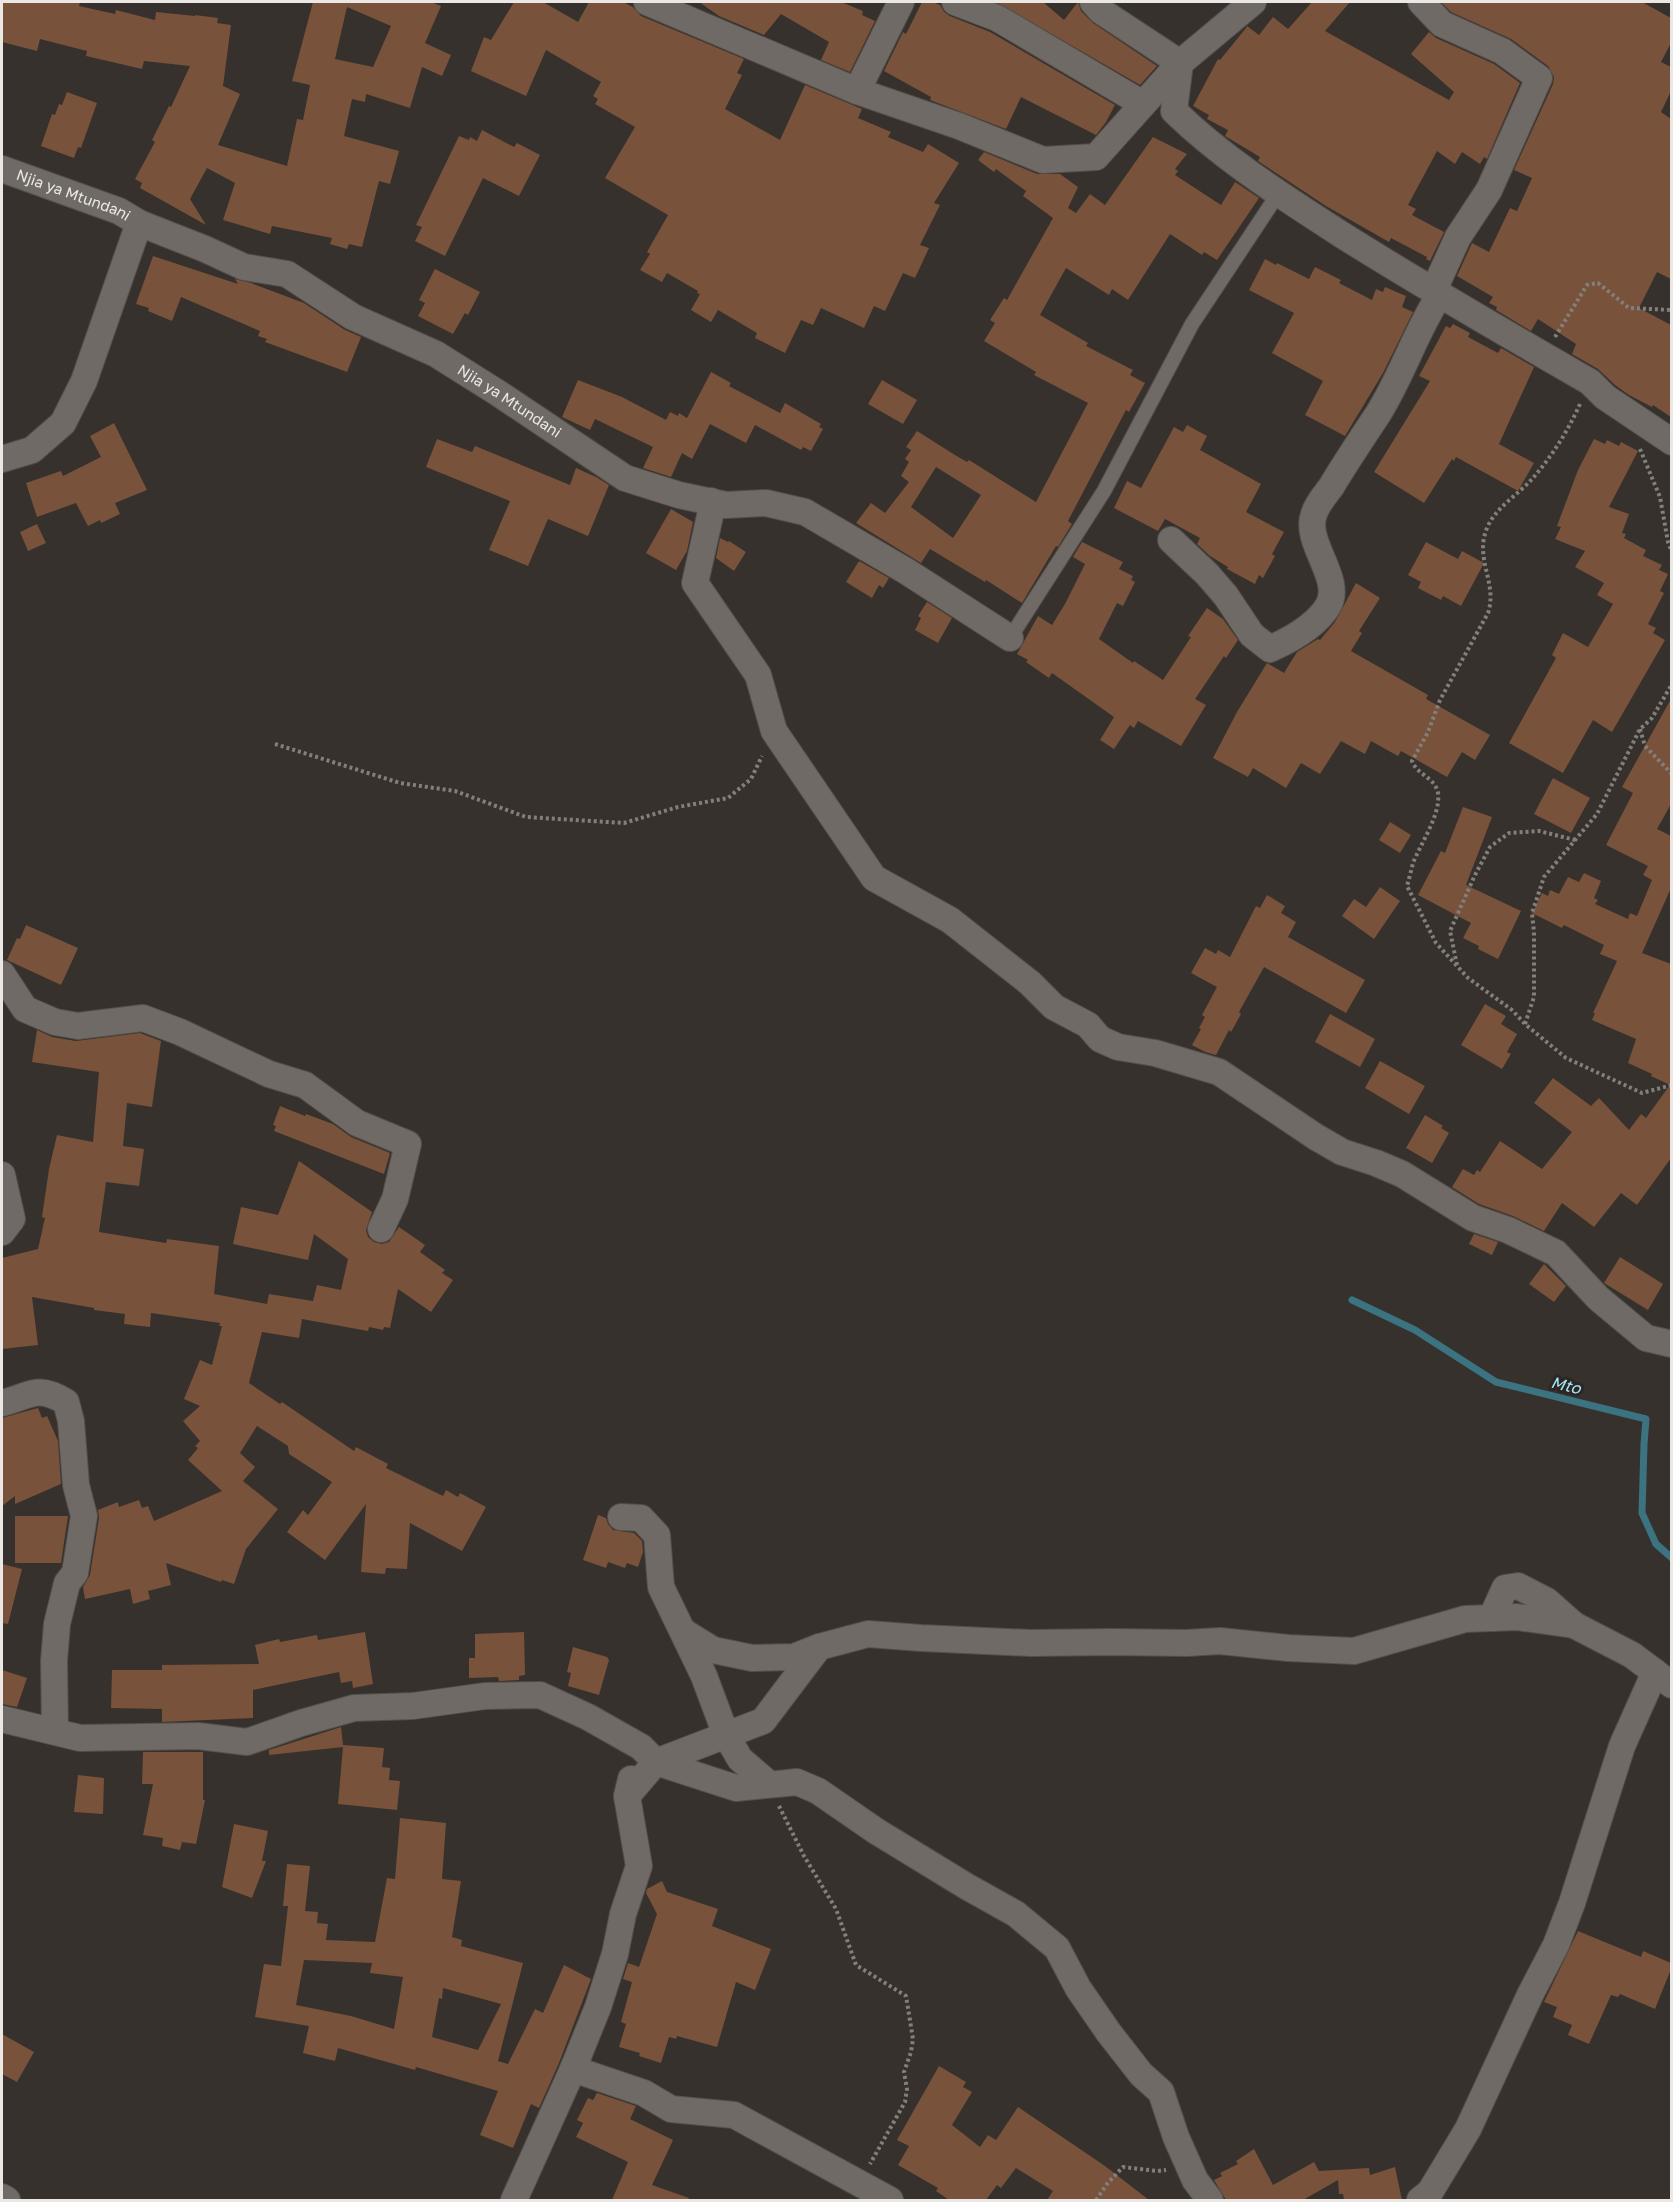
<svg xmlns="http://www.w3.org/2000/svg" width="1673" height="2202" viewBox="0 0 1673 2202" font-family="'Golos Text',sans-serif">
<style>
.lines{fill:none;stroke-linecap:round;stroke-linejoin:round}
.stream{stroke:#3b7381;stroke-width:7}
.building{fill:#78523a;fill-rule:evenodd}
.service-casing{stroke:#534f4b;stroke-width:16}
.minor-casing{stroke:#534f4b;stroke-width:28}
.path{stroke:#837f7b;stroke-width:4;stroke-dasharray:3 3;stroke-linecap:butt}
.service{stroke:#706a66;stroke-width:14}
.minor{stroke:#706a66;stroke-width:26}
.labels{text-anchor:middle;stroke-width:6;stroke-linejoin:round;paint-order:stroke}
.street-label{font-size:15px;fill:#eae7e4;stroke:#2c2723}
.water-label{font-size:16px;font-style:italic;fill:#a4eafd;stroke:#2c2723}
</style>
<rect width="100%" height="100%" fill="#36312d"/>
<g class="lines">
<path class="stream" d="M1352 1300 1415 1330 1496 1382 1646 1419 1644 1444 1642 1513 1656 1544 1672 1558"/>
</g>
<path class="building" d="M2 2H80L79 6 115 14 116 10 155 20 156 12 195 16V15L218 18 217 23 231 25 223 86 240 94 218 145 287 166 297 119 303 120 310 85 292 81 313 2H431L441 6 425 43 451 55 442 76 422 67 410 108 366 94 365 102 352 99 344 136 399 151 390 184 379 181 362 247 349 244 347 249 330 244 332 238 272 226 270 234 223 220 235 183 207 168 190 199 206 225 140 188 142 183 135 179 155 142 152 140 169 106 171 107 190 66 144 61 142 69 86 56 87 51 40 39 37 51 2 42ZM347 7 391 26 373 67 335 59Z
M514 2H543L578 22 589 2H623L633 7 641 16 744 59 737 73 742 75 725 109 780 140 805 85 862 109 858 118 891 132 888 137 923 152 928 144 959 163 934 203 940 205 920 245 929 248 915 278 903 273 885 311 874 306 864 328 821 308 813 325 801 320 785 353 755 338 757 333 718 310 711 322 691 310 700 294 697 293 698 291 667 273 662 282 640 270 650 254 647 252 668 215 605 178 635 127 595 104 598 99 593 96 601 82 546 50 526 96 471 71 484 37 491 40Z
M699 2H841L863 11 862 15 875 21 850 72 821 60 829 42 781 14 764 35 719 16Z
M922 2H933L940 5 944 12 950 16 990 32 1115 105 1106 122 1096 135 1021 97 1006 129 930 100 931 97 884 71 903 32 906 34Z
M996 2H1043L1064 20 1078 2 1081 11 1093 23 1157 66 1140 85Z
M1312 2H1350L1325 31 1449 100 1454 92 1411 54 1429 32 1436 38 1494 64 1520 83 1487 159 1484 157 1480 164 1462 152 1455 164 1437 151 1408 205 1416 209 1412 215 1444 232 1430 261 1426 259 1427 257 1391 238 1389 242 1326 206 1258 161 1260 157 1225 136 1228 130 1207 119 1209 115 1193 106 1218 59 1220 60 1246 28 1247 26 1259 35 1273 17 1288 29Z
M1441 2H1642L1671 18V43L1661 62 1671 67V91L1661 112 1671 119V279L1657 272 1639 308 1671 325V417L1653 405 1652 407 1629 395 1615 385 1598 369 1572 354 1576 344 1538 319 1531 331 1496 310 1497 307 1489 303 1493 297 1457 276 1472 243 1489 252 1510 208 1517 211 1532 178 1514 170 1553 84 1554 77 1548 66 1511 39 1451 12Z
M67 92 97 103 81 148 78 147 74 158 41 146 52 114 55 115 59 104 62 105Z
M482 130 514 147 517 143 540 155 519 196 483 178 445 256 415 241 422 227 416 225 459 136 469 140 470 137 477 141Z
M1153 137 1187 154 1175 169 1178 171 1175 175 1221 205 1235 182 1259 198 1217 260 1204 252 1202 255 1170 234 1128 300 1112 289 1109 295 1066 268 1040 315 1088 343 1086 346 1133 370 1130 375 1145 383 1129 412 1126 410 1068 521 1072 524 1058 547 1056 546 1022 603 986 580 985 582 930 549 921 563 856 523 871 503 885 513 909 482 901 476 909 462 905 459 911 450 906 447 917 431 955 455 967 462 969 460 1036 502 1088 403 1034 375 1036 372 984 341 995 323 990 320 1004 298 1007 300 1053 218 1023 196 1026 191 996 169 994 172 978 160 984 152 1037 174H1060L1078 187 1068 208 1076 213 1090 194 1105 205ZM936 467 981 495 953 538 911 507Z
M153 256 238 284 235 279 251 283 304 303 345 330 361 337 347 372 265 342 267 339 258 336 260 331 181 297 172 321 148 311 149 308 136 304Z
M1265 259 1276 265 1277 263 1309 279 1315 267 1341 280 1339 283 1372 300 1376 289 1383 292 1385 287 1406 296 1402 307 1413 312 1383 373 1345 436 1305 415 1323 381 1272 353 1294 313 1249 290Z
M435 269 480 292 468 315 465 313 453 334 418 316 425 303 419 300Z
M1453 324 1470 333 1468 337 1498 353 1501 348 1534 367 1499 444 1534 463 1518 491 1456 457 1454 461 1452 459 1424 503 1374 472 1430 381 1419 376 1446 326 1450 328Z
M711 372 731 383 729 386 780 413 785 403 821 424 819 427 823 429 811 451 803 447 801 450 755 425 746 443 710 424 692 459 682 453 671 477 643 468 653 447 595 419 590 430 562 417 578 380 622 397 666 420 670 412 678 416 679 413 687 418Z
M882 380 917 400 903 424 868 404Z
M114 423 147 490 115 503 120 514 101 523 100 520 88 526 76 503 37 517 26 483 61 471 63 476 101 457 90 436Z
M1187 425 1207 436 1200 450 1261 484 1246 512 1284 532 1272 554 1275 556 1263 578 1259 575 1255 584 1227 569 1228 567 1210 556 1197 544 1200 538 1165 519 1158 531 1114 508 1127 481 1141 488 1174 427 1183 432Z
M437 439 472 452 475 446 570 485 576 468 596 477 609 485 588 536 548 519 528 566 489 550 510 501 426 467Z
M1594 439 1605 444 1607 440 1619 446 1621 442 1638 451 1609 507 1629 514 1622 533 1626 534 1624 538 1646 550 1643 556 1662 565 1659 570 1668 574 1660 591 1664 593 1648 624 1656 628 1653 633 1665 640 1612 732 1593 720 1563 773 1509 743 1556 658 1552 655 1563 633 1588 647 1613 604 1597 595 1604 583 1575 567 1585 551 1555 539 1561 527 1557 526 1578 470Z
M671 509 693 522 687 551 676 570 646 553Z
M37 524 46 543 28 551 20 532Z
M720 538 728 542 729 541 746 552 734 571 716 558Z
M1082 542 1123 562 1119 569 1133 576 1131 580 1135 582 1123 606 1117 603 1099 639 1133 663 1134 661 1163 680 1191 637 1188 636 1207 608 1223 619 1238 640 1226 658 1224 656 1195 699 1206 705 1181 746 1138 721 1134 728 1130 725 1114 749 1100 740 1114 717 1052 673 1049 678 1026 662 1028 660 1017 654 1038 616 1052 625 1065 604 1085 564 1073 557Z
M1426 542 1458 559 1462 551 1484 563 1461 606 1443 596 1441 600 1418 588 1421 582 1408 575Z
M859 561 889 578 883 588 879 585 872 598 846 582Z
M1356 583 1380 598 1359 631 1362 633 1351 651 1428 695 1426 699 1490 735 1475 760 1462 752 1447 777 1401 751 1398 756 1371 741 1365 754 1341 741 1320 774 1301 763 1286 788 1253 768 1248 777 1213 758 1237 712 1267 663 1284 673 1297 652 1318 639 1320 640 1335 622Z
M927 602 952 618 938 643 915 630 921 618 918 616Z
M1671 699V804L1657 829 1671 836V888L1642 953 1671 964V1158L1637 1205 1621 1193 1594 1227 1562 1203 1544 1231 1513 1216 1479 1204 1452 1187 1463 1169 1474 1175 1477 1170 1480 1172 1500 1141 1542 1169 1572 1132 1534 1103 1553 1078 1591 1106 1599 1098 1629 1130 1641 1114 1646 1118 1670 1085 1651 1076 1652 1074 1628 1063 1636 1039 1592 1020 1595 1013H1593L1617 961 1600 954 1604 945 1564 925 1562 928 1532 913 1542 893 1548 896 1550 890 1559 894 1568 877 1579 882 1584 873 1601 881 1594 898 1598 900 1595 904 1628 919 1630 913 1637 916 1652 880 1643 875 1648 866 1606 845 1633 793 1622 787Z
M1553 778 1590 798 1571 833 1534 814Z
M1463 807 1492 817 1466 885 1521 911 1498 959 1478 949 1479 946 1463 938 1471 923 1418 895 1441 851 1445 853Z
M1390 822 1411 835 1400 853 1379 840Z
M1380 887 1400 901 1374 939 1342 916 1354 899 1366 907Z
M1267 895 1285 906 1281 913 1296 922 1288 937 1365 980 1346 1013 1264 967 1239 1012 1241 1014 1231 1032 1229 1030 1216 1055 1205 1052 1192 1045 1201 1029 1199 1028 1205 1017 1202 1015 1217 987 1191 973 1205 948 1216 954 1218 950 1230 957 1256 906 1260 908Z
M26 925 78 948 61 985 7 960 17 938 20 939Z
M1485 1004 1506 1016 1501 1024 1517 1034 1507 1052 1511 1054 1502 1069 1461 1045Z
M1330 1014 1375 1039 1360 1067 1315 1042Z
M37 1030 52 1037 76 1041 140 1033 161 1041 152 1107 127 1103 123 1146 144 1149 139 1186 106 1182 99 1232 166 1243 167 1239 219 1246 214 1294 267 1304 269 1294 313 1301 317 1285 341 1290 348 1259 314 1234 308 1260 233 1244 241 1207 278 1215 299 1161 372 1212 366 1230 368 1237 374 1242 382 1244 389 1242 399 1227 425 1245 420 1252 445 1270 442 1273 453 1280 431 1312 398 1289 390 1328 384 1327 383 1330 369 1327 368 1331 302 1319 299 1338 262 1332 249 1383 280 1404 282 1402 354 1451 356 1447 388 1464 386 1468 443 1496 446 1490 458 1497 460 1493 486 1507 462 1551 410 1523 407 1569 386 1568 385 1574 361 1572 366 1504 325 1560 287 1532 303 1510 308 1515 332 1482 289 1454 288 1446 257 1426 240 1453 255 1467 243 1481 278 1509 246 1549 234 1584 222 1580 221 1582 166 1563 171 1585 148 1591 150 1599 133 1604 130 1589 85 1599 83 1587 90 1575 99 1518 98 1510 118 1502 119 1507 139 1500 142 1508 148 1506 154 1521 222 1491 188 1460 198 1448 195 1446 200 1441 183 1421 200 1406 184 1399 200 1360 212 1365 222 1326H219L220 1323 151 1313 150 1327 124 1324 125 1314 94 1310V1308L32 1297 38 1345 2 1349V1258L38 1249 45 1218 42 1217 49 1169 57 1135 93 1142 99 1072 32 1062Z
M1380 1061 1425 1086 1409 1114 1365 1088Z
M280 1106 305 1116 306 1114 333 1124 351 1137 390 1153 384 1174 274 1131 276 1126 273 1125Z
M1425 1115 1443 1126 1441 1128 1449 1133 1432 1163 1406 1148Z
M1474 1234 1498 1242 1492 1255 1469 1244Z
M1620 1257 1663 1284 1648 1310 1604 1283Z
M1544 1264 1566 1286 1554 1302 1529 1284Z
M38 1408 42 1418 47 1416 58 1441 61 1484 15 1504V1496L2 1506V1418Z
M598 1515 606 1518 608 1524 613 1530 634 1533 642 1541 643 1552 638 1567 627 1563 625 1568 608 1562 606 1568 583 1560Z
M15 1516H68L61 1563H15Z
M2 1564 22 1569 8 1624 2 1623Z
M365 1632 373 1684 353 1688 352 1681 341 1683 339 1672 253 1690V1718L162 1722V1709L111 1708 112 1670H162V1665L259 1664 255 1645 279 1639 280 1642 317 1635 318 1640Z
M524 1632 525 1675 519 1676V1680L499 1681 498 1677 469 1678V1658H475V1634Z
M573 1647 607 1657 609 1660 599 1695 568 1686 571 1673 567 1672Z
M2 1670 27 1678 17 1707 2 1704Z
M341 1727 343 1745 384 1748 382 1767 390 1768 389 1780 400 1781 397 1810 338 1804 343 1747 269 1755V1750Z
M143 1752H203V1800H205L196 1844 182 1842 180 1850 162 1846 163 1838 143 1835 153 1784H142Z
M78 1775 104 1778 103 1814 74 1812Z
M400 1818 446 1823 442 1879 461 1881 452 1937 462 1940 461 1946 523 1963 498 2061 508 2064 535 2009 543 2013 564 1965 591 1979 559 2063 539 2108 531 2104 513 2148 480 2135 498 2091 416 2067 415 2070 338 2048 335 2061 303 2053 309 2026 255 2017 264 1964 281 1966 288 1906H283L287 1864 310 1866 305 1911 318 1912 317 1923 328 1924 326 1940 375 1942 387 1878 395 1879ZM304 1960 372 1963 370 1973 403 1977 394 2029 351 2016 296 2005ZM443 1988 501 2004 478 2050 432 2037 439 1998 442 1999Z
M234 1824 268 1831 262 1861H266L252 1898 222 1887Z
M662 1881 667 1892 718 1909 712 1926 771 1949 755 1990 736 1982 717 2047 677 2036 676 2039 669 2037 661 2063 639 2056 640 2053 619 2047 626 2024 621 2022 632 1982 623 1979 628 1963 639 1967 657 1914 646 1893 647 1889Z
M1578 1931 1641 1957 1643 1951 1671 1963V1969L1655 2009 1620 1994 1618 1997 1611 1995 1589 2044 1568 2035 1572 2025 1553 2017 1557 2007 1544 2002Z
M2 2034 34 2052 17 2082 2 2074Z
M939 2066 966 2082 963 2087 972 2092 952 2125 980 2147 988 2135 996 2140 1018 2107 1105 2166 1149 2200H1047L1053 2191 1016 2168 1001 2188 997 2185 986 2200H949L936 2191 938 2188 898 2165 909 2146 897 2140Z
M597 2093 636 2106 630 2119 673 2140 652 2185 689 2198 688 2200H612L628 2162 576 2137 583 2123 577 2120 588 2098 593 2100Z
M1254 2149 1273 2185 1314 2162 1319 2171 1369 2168 1370 2175 1395 2167 1402 2200H1344L1343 2194H1339L1338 2180 1303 2200H1226L1214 2180 1222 2176 1220 2173 1238 2164 1236 2161Z"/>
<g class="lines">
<defs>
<path id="service" d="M1010 638 1104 491 1192 324 1278 194"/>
<g id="minor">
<path d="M647 2 857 91 959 126 1043 160 1096 157 1180 63 1253 2"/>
<path d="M955 2 997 18 1143 104"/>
<path d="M1093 2 1101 11 1180 63 1174 111C1222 158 1282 196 1339 233 1421 285 1505 333 1590 382L1605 397 1672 442"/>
<path d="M1421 2 1442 24 1502 51 1539 78 1489 190 1458 237 1433 292"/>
<path d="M857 91 901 2"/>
<path id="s1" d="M2 169 119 211 139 223 205 249 244 267 287 274 353 317 436 354 498 393 625 478 679 495 726 505 766 503 805 512 906 571 1010 638"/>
<path d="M2 459 32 450 63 423 84 381 139 223"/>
<path d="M711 501 712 507 695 583 758 675 774 731 874 878 950 920 1030 983 1054 1007 1088 1025 1100 1039 1118 1047 1155 1053 1219 1072 1316 1137 1342 1152 1376 1163 1402 1174 1473 1218 1508 1230 1556 1253 1598 1298 1646 1338 1672 1344"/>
<path d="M1171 540 1207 574 1226 596 1252 635 1270 649C1290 640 1316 626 1328 606 1344 579 1303 542 1314 514 1317 504 1325 495 1331 487 1346 462 1362 438 1378 414 1402 376 1415 333 1439 296"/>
<path d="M2 974 25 1009 55 1022 78 1026 143 1018 180 1032 269 1074 305 1085 357 1123 408 1144 395 1199 381 1229"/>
<path d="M2 1175 12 1219 2 1232"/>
<path d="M2 1403C31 1396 36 1384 66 1402L71 1421 76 1485 84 1516 75 1573 67 1583 57 1624 54 1661 55 1731"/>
<path d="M621 1517 641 1518 657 1535 661 1587 704 1676 726 1735 740 1759 769 1784"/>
<path d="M1494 1618 1495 1610 1505 1588 1518 1586 1547 1601 1574 1625"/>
<path d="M684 1632 713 1650 752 1658 794 1657 819 1647"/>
<path d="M2 1719 80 1738 198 1736 247 1742 301 1723 354 1708 413 1706 485 1696 540 1695 588 1717 641 1747 656 1762 736 1788 797 1782 818 1791 876 1831 966 1886 1016 1914 1057 1948 1078 1988 1109 2033 1141 2074 1161 2092 1176 2137 1195 2180 1210 2200"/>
<path d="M627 1796 656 1762 763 1721 819 1647 868 1634 921 1638 1030 1643 1112 1642 1187 1643 1220 1641 1288 1648 1354 1651 1465 1619 1517 1617 1574 1625 1632 1655 1672 1685"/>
<path d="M573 2069 644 2093 671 2109 734 2115 890 2200"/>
<path d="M2 2197 7 2200"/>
<path d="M514 2200 573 2069 598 2007 615 1954 623 1914 639 1866 627 1796 631 1779"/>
<path d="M1420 2200 1430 2192 1468 2129 1530 1995 1556 1945 1572 1903 1622 1746 1655 1672"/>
</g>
</defs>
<use href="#service" class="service-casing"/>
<use href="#minor" class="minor-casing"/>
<path class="path" d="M1555 337 1587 285 1598 283 1629 308 1672 310
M1580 404C1568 431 1552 456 1533 478 1519 494 1495 508 1487 528 1474 559 1498 583 1488 613L1440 700 1428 732 1412 761C1417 775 1435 777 1438 793 1441 814 1421 843 1413 863 1411 871 1409 879 1407 886L1436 943 1468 978 1512 1010 1525 1024 1566 1058 1642 1093 1672 1085
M1640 449 1660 497 1668 542 1672 552
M1640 729 1645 746 1672 774
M275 744 400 783 455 791 526 817 624 823 678 807 728 798 751 779 762 756
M1457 965 1450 931 1475 875 1490 847 1509 833 1539 831 1575 840
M1525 1024 1534 997V932L1532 913 1544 877 1597 814 1640 729 1652 718 1672 684
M779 1806 804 1856 836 1909 856 1965 906 1996 913 2039 911 2052 904 2072 907 2089 905 2102 870 2164
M1096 2200 1107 2184 1123 2167 1157 2171 1166 2170"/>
<use href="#service" class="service"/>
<use href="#minor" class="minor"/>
</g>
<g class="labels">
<g class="street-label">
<text dy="5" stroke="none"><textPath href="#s1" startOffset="76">Njia ya Mtundani</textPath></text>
<text dy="5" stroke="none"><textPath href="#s1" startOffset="562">Njia ya Mtundani</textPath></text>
</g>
<g class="water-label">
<text transform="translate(1566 1385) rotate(14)" y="6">Mto</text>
</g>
</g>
<rect width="1673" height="2202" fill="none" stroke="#eae7e4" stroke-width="6"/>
</svg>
